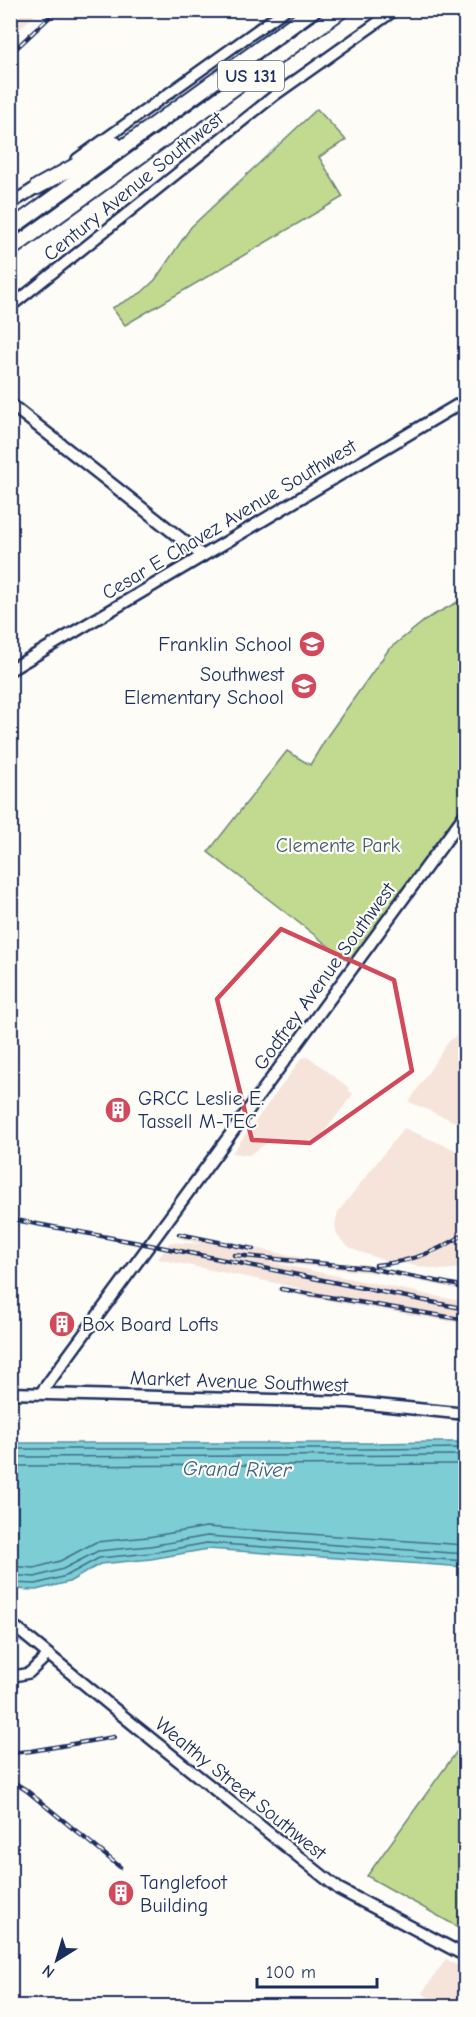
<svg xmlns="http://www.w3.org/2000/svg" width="476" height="2017" viewBox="0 0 476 2017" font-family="'Comic Neue',sans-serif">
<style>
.built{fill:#f6e4db}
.green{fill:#c1da90;stroke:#6e8477;stroke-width:1.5}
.water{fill:#7ccdd4;stroke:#558ea5;stroke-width:1.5}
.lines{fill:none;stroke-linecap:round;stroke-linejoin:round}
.shore{stroke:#426e8d;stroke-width:1.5}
.tertiary-casing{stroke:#1b2f5e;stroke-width:14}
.secondary-casing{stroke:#1b2f5e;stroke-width:15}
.motorway-casing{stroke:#1b2f5e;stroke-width:18}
.tertiary{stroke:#fdfcf7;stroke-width:9}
.secondary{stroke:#fdfcf7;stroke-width:10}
.motorway{stroke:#fdfcf7;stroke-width:14}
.rail-casing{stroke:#1b2f5e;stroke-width:4.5}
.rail{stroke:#fdfcf7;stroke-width:2;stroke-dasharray:7;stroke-linecap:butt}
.marked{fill:none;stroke:#d1495b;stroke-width:4.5;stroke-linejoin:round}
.labels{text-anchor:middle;stroke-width:4.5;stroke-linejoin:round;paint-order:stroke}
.shield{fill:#fdfcf7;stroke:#5f6c8c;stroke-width:1.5}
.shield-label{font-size:18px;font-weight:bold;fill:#1b2f5e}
.street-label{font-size:20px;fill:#1b2f5e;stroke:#fdfcf7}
.poi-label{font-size:20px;fill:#1b2f5e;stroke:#fdfcf7;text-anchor:start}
.park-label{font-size:20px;fill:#445a6a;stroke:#fdfcf7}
.water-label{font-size:21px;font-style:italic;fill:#385e81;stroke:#fdfcf7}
</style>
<rect width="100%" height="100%" fill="#fdfcf7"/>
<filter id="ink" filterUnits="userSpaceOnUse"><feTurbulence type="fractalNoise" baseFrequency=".0167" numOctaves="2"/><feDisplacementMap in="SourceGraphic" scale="12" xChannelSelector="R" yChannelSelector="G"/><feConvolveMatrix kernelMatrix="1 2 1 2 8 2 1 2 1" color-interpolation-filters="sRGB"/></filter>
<g filter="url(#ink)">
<path class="built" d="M11 10H39V11L11 37Z
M465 1029V1126L409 1102 448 1042Z
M309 1057 349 1088 348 1090 353 1094 320 1138 300 1144 286 1138H281L272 1140 249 1155 232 1153 302 1058Z
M404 1128 465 1154V1268L441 1270 383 1260 357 1251 346 1245 337 1235 335 1225 338 1212Z
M180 1232 308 1259 342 1264H362L465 1285V1291L383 1274 269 1262 465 1302V1324L300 1296 299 1288 158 1259 170 1242 200 1244 178 1238Z
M446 1959 465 1970V2006H442L422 1993Z"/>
<path class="green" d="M317 109 346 140 319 157 343 197 125 325 112 308 141 293 155 280 191 227Z
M465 598V816L353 965 208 852 287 751 310 765 328 735 389 649 428 618Z
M465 1740 466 1931H465L367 1876Z"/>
<path class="water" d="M436 1442H465V1567L208 1549 151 1559 100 1564 69 1582 36 1590 11 1589V1443H375Z"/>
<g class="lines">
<path class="shore" d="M10 1449H375L466 1448
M10 1457 466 1455
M10 1466 466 1464
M10 1566 34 1568 60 1561 96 1542 148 1537 206 1527 466 1545
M10 1575 35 1577 63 1569 98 1551 150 1546 207 1536 466 1554
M10 1583 36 1584 66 1576 99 1558 151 1553 207 1543 466 1561"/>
<defs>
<path id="tertiary" d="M77 159 285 10
M10 307 275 95 395 10
M10 1677 29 1673 48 1655"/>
<path id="secondary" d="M10 204 37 187
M10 404 203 556
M10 670 466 400
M10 1393 349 1402 466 1414
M41 1393 466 813
M10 1623 134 1725 339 1889 466 1956"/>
<path id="motorway" d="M37 187 115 144
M10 229 313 10
M10 250 342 10"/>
</defs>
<use href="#tertiary" class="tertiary-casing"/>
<use href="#secondary" class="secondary-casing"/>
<use href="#motorway" class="motorway-casing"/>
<use href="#tertiary" class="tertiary"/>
<use href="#secondary" class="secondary"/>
<use href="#motorway" class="motorway"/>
<defs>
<path id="rail" d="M10 54 57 10
M10 1219 150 1245 466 1309
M179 1234 253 1249
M234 1255 369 1268 466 1287
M376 1265C410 1262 438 1252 466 1233
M281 1289 466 1320
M10 1753 31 1751 114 1737
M10 1780 26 1790 120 1867"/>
</defs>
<use href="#rail" class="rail-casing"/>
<use href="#rail" class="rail"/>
</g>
</g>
<path class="marked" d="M281 929 394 980 412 1071 310 1143 252 1140 217 999Z"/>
<defs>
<symbol id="school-disc" viewBox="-11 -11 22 22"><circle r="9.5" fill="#d1495b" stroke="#fdfcf7"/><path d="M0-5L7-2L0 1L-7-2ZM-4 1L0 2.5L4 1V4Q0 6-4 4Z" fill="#fff"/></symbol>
<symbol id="building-disc" viewBox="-11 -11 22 22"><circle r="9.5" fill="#d1495b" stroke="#fdfcf7"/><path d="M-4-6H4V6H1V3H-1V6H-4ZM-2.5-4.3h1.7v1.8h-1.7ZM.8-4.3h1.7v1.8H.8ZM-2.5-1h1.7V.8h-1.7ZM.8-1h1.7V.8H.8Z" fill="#fff"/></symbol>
</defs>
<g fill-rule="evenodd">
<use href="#school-disc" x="297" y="629" width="30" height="30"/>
<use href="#school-disc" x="289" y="671" width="30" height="30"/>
<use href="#building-disc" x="103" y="1095" width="30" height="30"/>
<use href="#building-disc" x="47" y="1309" width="30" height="30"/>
<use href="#building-disc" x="106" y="1878" width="30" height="30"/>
</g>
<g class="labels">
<rect class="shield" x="218" y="61" width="66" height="30" rx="4.5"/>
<g class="shield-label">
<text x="251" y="82">US 131</text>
</g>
<g class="street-label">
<text transform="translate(133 186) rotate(-39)" y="7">Century Avenue Southwest</text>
<text transform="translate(229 519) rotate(-31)" y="7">Cesar E Chavez Avenue Southwest</text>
<text transform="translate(324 976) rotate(-54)" y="7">Godfrey Avenue Southwest</text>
<text transform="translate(239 1381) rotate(2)" y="7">Market Avenue Southwest</text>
<text transform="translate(241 1788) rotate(39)" y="7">Wealthy Street Southwest</text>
</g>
<g class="poi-label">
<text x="292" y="651" text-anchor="end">Franklin School</text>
<text x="284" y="681" text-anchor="end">Southwest<tspan x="284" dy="23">Elementary School</tspan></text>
<text x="138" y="1105">GRCC Leslie E.<tspan x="138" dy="23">Tassell M-TEC</tspan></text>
<text x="82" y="1331">Box Board Lofts</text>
<text x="140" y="1889">Tanglefoot<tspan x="140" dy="23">Building</tspan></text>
</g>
<g class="park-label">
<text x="338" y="852">Clemente Park</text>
</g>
<g class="water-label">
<text transform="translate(237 1469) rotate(1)" y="7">Grand River</text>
</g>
</g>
<rect width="476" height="2017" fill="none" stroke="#fdfcf7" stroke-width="36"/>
<rect x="18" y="18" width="440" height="1981" fill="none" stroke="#1b2f5e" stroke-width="2" filter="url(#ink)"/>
<g transform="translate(57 1960) rotate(217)" stroke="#fdfcf7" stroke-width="4.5" paint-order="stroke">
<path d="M0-4.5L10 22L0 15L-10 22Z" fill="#1b2f5e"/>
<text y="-9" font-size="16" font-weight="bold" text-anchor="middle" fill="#1b2f5e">N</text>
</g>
<path d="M257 1978v9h120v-9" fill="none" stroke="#1b2f5e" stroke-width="3"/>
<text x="266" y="1978" font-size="18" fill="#1b2f5e" stroke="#fdfcf7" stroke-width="4.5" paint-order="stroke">100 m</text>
</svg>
